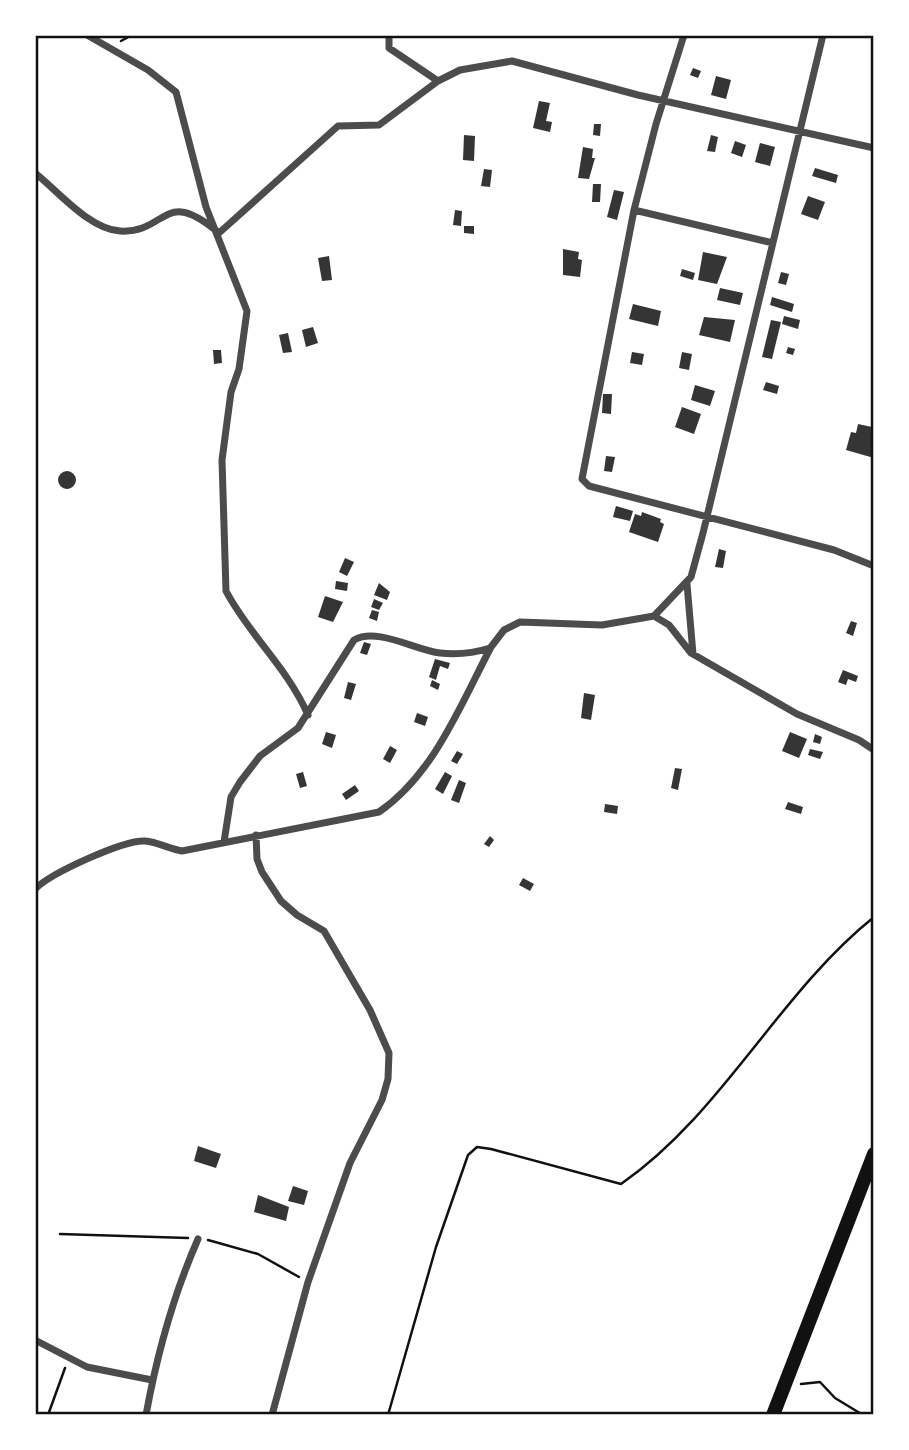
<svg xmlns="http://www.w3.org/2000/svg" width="909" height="1450" viewBox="0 0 909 1450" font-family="Lora,serif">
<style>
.building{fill:#353535}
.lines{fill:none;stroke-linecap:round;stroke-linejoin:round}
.path{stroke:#111;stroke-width:2.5}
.minor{stroke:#4c4c4c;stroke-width:7}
.trunk{stroke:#111;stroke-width:14}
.neatline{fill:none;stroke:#111;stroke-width:2.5}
</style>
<rect width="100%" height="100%" fill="#fff"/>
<path class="building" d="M693 68 701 71 698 78 690 75Z
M716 76 731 80 726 99 711 95Z
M539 101 550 103 546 121 552 122 550 132 533 128Z
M594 124H601L600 136 593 135Z
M464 135 475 136 474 161 463 160Z
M711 135 718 137 715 152 707 151Z
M735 141 746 145 742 157 731 153Z
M760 143 775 147 770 166 755 162Z
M583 147 593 149 592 158H595L589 179 578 178Z
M815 168 838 175 836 183 812 176Z
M484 169 492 170 490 187 481 186Z
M593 184H601L600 202H592Z
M614 190 624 192 617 220 607 217Z
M808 196 825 202 818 220 801 214Z
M455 210 462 211 461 226 453 225Z
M464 226H474V234L464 233Z
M563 249 579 252 578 259 582 260 580 277 563 275Z
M703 252 727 257 717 284 698 280Z
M329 256 332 280 322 281 318 258Z
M682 269 695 273 693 280 680 276Z
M781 272 789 274 786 285 778 283Z
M720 288 743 293 740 305 717 300Z
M772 297 794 304 792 312 770 305Z
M633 304 661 311 658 326 629 319Z
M784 316 800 320 798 329 782 324Z
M704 317 735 320 730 342 699 335Z
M771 320 781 322 772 359 762 357Z
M313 327 318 343 306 347 302 330Z
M288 333 292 352 283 353 279 335Z
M788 347 795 349 793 355 786 353Z
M213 350H221L222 363 214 364Z
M632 352 644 354 642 365 630 363Z
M682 352 692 354 689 370 679 368Z
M766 382 779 386 777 394 763 390Z
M695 385 715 391 710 406 691 400Z
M603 394H612L611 414 602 413Z
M682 407 701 414 694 434 675 427Z
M858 424 872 427 874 458 846 450 851 432 856 433Z
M606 456 615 457 612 472 604 471Z
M58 480a9 9 0 1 1 18 0a9 9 0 1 1-18 0Z
M616 506 633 511 630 521 613 517Z
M642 512 661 519 660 522 664 524 658 542 629 532 635 514 641 516Z
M719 549 726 551 723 568 715 567Z
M345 558 354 562 347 576 339 572Z
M336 581 348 583 347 591 335 589Z
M379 583 390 592 387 600 374 595Z
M325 596 343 602 333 622 318 617Z
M374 599 383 603 379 610 371 607Z
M372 610 379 612 377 621 369 618Z
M851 621 857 623 853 636 846 633Z
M364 642 371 644 367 655 360 653Z
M435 659 450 663 448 669 440 666 436 680 429 677Z
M843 670 858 676 856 682 848 679 846 685 838 682Z
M432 680 440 684 438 690 430 686Z
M348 682 356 684 351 700 344 698Z
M584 693 595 695 591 720 581 718Z
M417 713 428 717 425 726 414 722Z
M326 732 336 735 332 748 322 744Z
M790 732 807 739 799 758 782 751Z
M815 734 822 737 820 744 813 742Z
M390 746 397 750 390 763 383 759Z
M810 749 823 752 820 759 808 755Z
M457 751 463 754 457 764 451 761Z
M675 768 682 769 678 790 671 788Z
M303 772 307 786 300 788 296 774Z
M445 772 452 776 443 794 435 789Z
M459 780 466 783 459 803 451 800Z
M355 785 359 791 346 800 342 794Z
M788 802 803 807 801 814 785 809Z
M605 804 618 806 617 814 604 812Z
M490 836 494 840 489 847 484 844Z
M523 878 534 884 530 891 519 885Z
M198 1146 221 1154 216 1168 194 1161Z
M293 1186 308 1191 304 1205 288 1201Z
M258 1195 289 1207 286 1221 254 1212Z"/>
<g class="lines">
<path class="path" d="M121 41 132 35
M60 1234 188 1238
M208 1240 258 1254 299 1277
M801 1384 820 1382 835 1398 863 1415
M48 1415 65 1368
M388 1415 436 1247 468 1155 477 1147 491 1149 621 1184C723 1113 778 994 874 917"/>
<path class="minor" d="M87 35 148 70 176 92 206 207 247 311 239 369 231 392 222 460 226 591C249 635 287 667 308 715
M389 35V48L438 81
M684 35 656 124 634 210 582 479 589 486 834 550 874 566
M35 173C58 191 89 229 120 231 167 234 163 185 219 233L338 126 379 125 438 81 460 70 512 61 638 95 874 148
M634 210 773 243
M687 584 693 654
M654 616 669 625 691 653 797 714 859 740 874 750
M256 835 257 859 262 872 281 901 297 915 324 931 370 1010 389 1053 388 1079 382 1100 350 1163 308 1282 272 1415
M224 842 231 797 240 782 260 756 298 728 354 640C377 627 415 650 440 653 457 655 474 653 490 648
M35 889C51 873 123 840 145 841 158 842 169 849 182 851L379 812C434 774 460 706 491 647L504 630 520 622 602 625 654 616 691 577 703 533 823 35
M35 1340 87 1367 152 1380
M146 1415C157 1354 173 1296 198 1239"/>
<path class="trunk" d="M773 1415 874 1154"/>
</g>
<rect width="909" height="1450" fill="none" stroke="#ffffff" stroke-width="74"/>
<rect x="37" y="37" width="835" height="1376" class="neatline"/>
</svg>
